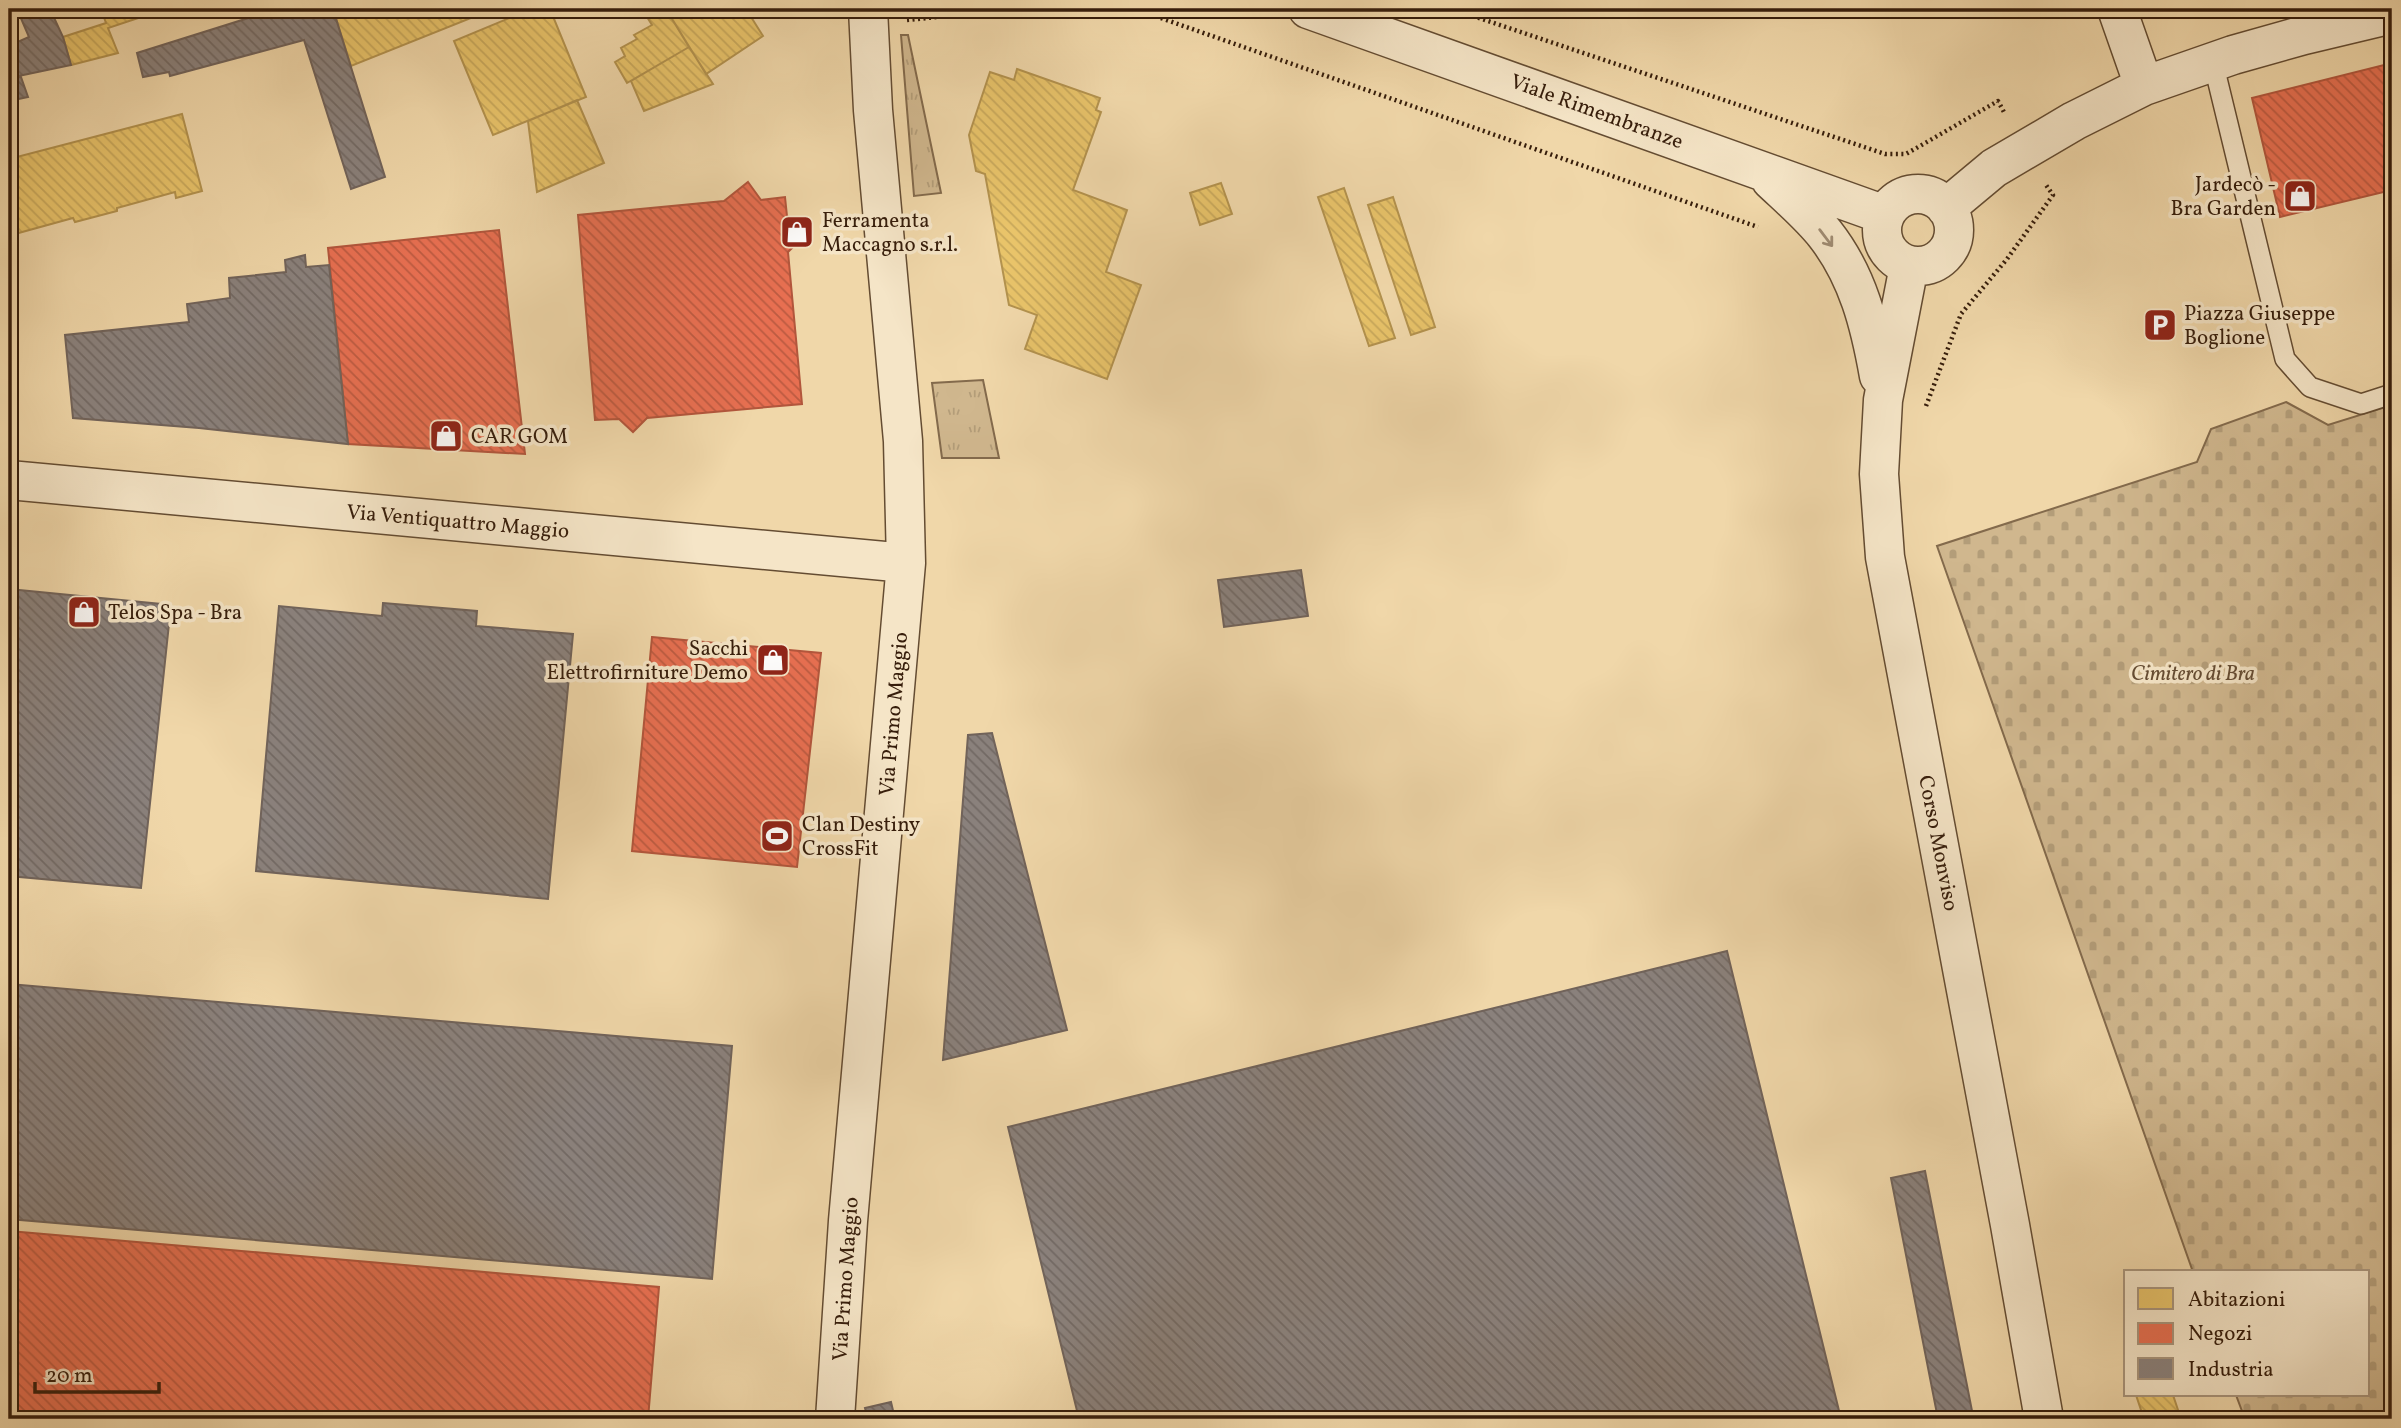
<svg xmlns="http://www.w3.org/2000/svg" width="2401" height="1428" viewBox="0 0 2401 1428" font-family="Vollkorn,serif">
<style>
.grass{fill:url(#grass-tufts);stroke:#836a4c;stroke-width:2}
.cemetery{fill:url(#cemetery-stones);stroke:#836a4c;stroke-width:2}
.homes{fill:url(#homes-back-hatch);stroke:#b3924e;stroke-width:2}
.shops{fill:url(#shops-back-hatch);stroke:#b2563c;stroke-width:2}
.industry{fill:url(#industry-back-hatch);stroke:#71635a;stroke-width:2}
.lines{fill:none;stroke-linecap:round;stroke-linejoin:round}
.lane-casing{stroke:#644c32;stroke-width:22}
.street-casing{stroke:#644c32;stroke-width:41}
.path{stroke:#361d0b;stroke-width:4.5;stroke-dasharray:2 3.5;stroke-linecap:butt}
.lane{stroke:#f5e5c7;stroke-width:19}
.street{stroke:#f5e5c7;stroke-width:38}
.oneway{stroke:#9f8b72}
.labels{text-anchor:middle;stroke-width:7;stroke-linejoin:round;paint-order:stroke}
.street-label{font-size:21px;fill:#361d0b;stroke:#f5e5c7}
.poi-label{font-size:21px;fill:#361d0b;stroke:#f5e5c7;text-anchor:start}
.park-label{font-size:21px;font-style:italic;fill:#644b32;stroke:#f5e5c7}
</style>
<defs>
<pattern id="grass-tufts" width="24" height="20" patternUnits="userSpaceOnUse" patternTransform="scale(1.75)"><rect width="24" height="20" fill="#d0b78e"/><path d="M3 7l-1-3M5 7V3M7 7l1-3M15 17l-1-3M17 17v-4M19 17l1-3" fill="none" stroke="#b39d79"/></pattern>
<pattern id="cemetery-stones" width="16" height="16" patternUnits="userSpaceOnUse" patternTransform="scale(1.75)"><rect width="16" height="16" fill="#d0b78e"/><path d="M2 7V4a2 2 0 0 1 4 0v3zM10 15v-3a2 2 0 0 1 4 0v3z" fill="#b39d79"/></pattern>
<pattern id="homes-back-hatch" width="6" height="6" patternUnits="userSpaceOnUse" patternTransform="scale(1.75)"><rect width="6" height="6" fill="#e9c46a"/><path d="M-1 5l2 2M0 0l6 6M5-1l2 2" fill="none" stroke="#c8a85b"/></pattern>
<pattern id="shops-back-hatch" width="6" height="6" patternUnits="userSpaceOnUse" patternTransform="scale(1.75)"><rect width="6" height="6" fill="#e76f51"/><path d="M-1 5l2 2M0 0l6 6M5-1l2 2" fill="none" stroke="#bc5b41"/></pattern>
<pattern id="industry-back-hatch" width="6" height="6" patternUnits="userSpaceOnUse" patternTransform="scale(1.75)"><rect width="6" height="6" fill="#8a817c"/><path d="M-1 5l2 2M0 0l6 6M5-1l2 2" fill="none" stroke="#726964"/></pattern>
</defs>
<rect width="100%" height="100%" fill="#f0d7a9"/>
<filter id="stains"><feTurbulence type="fractalNoise" baseFrequency=".00286" numOctaves="4"/><feColorMatrix values="0 0 0 0 .2 0 0 0 0 .09 0 0 0 0 .02 0 0 0 .5 -.17"/></filter>
<radialGradient id="worn" r=".72"><stop offset=".6" stop-color="#630" stop-opacity="0"/><stop offset="1" stop-color="#630" stop-opacity=".3"/></radialGradient>
<path class="grass" d="M901 35H908L941 193 914 196Z
M983 380 999 458H942L932 383Z"/>
<path class="cemetery" d="M2286 402 2328 425 2392 405V1419H2245L2236 1395H2368V1272H2193L1937 546 2197 462 2211 429Z"/>
<path class="homes" d="M101 9H146L139 11 141 17 108 28 118 53 71 65 63 37 106 23Z
M333 9H479L481 14 351 66Z
M531 9H550L586 97 493 135 454 41Z
M642 9H666L689 47 627 83 615 62 625 56 621 48 637 39 634 35 652 25Z
M666 9H746L763 36 706 74Z
M689 47 713 84 644 111 631 81Z
M1017 69 1100 98 1096 110 1101 112 1073 190 1127 210 1106 272 1141 285 1107 379 1025 349 1037 315 1009 305 985 174 976 171 969 135 990 72 1014 80Z
M577 100 604 163 537 192 528 121Z
M182 114 202 191 176 198 175 192 117 208V211L75 222 73 218 15 234 16 237 9 239V159Z
M1221 183 1232 214 1200 225 1190 193Z
M1344 188 1395 338 1369 346 1318 197Z
M1393 197 1435 327 1411 335 1368 205Z
M2136 1395H2173L2181 1419H2144Z"/>
<path class="shops" d="M2392 63V190L2280 217 2252 98Z
M748 182 761 200 785 197 787 216 806 234 788 252 802 404 647 418 633 432 619 419 595 420 578 215 724 201Z
M499 230 525 454 348 444 328 248Z
M652 637 821 653 797 867 632 851Z
M9 1231 659 1287 648 1419H9Z"/>
<path class="industry" d="M17 9H50L63 37 71 65 9 78V48L15 43 29 37Z
M277 9H333L385 177 351 189 304 40 170 76 169 72 143 77 137 53Z
M21 77 28 97 9 101V78Z
M305 255 306 267 329 265 348 444 199 428 73 418 65 335 189 322 187 304 230 298 229 278 286 272 285 260Z
M1301 570 1308 616 1224 627 1218 580Z
M9 589 171 605 141 888 9 876Z
M383 603 477 611 476 626 573 634 548 899 256 871 279 606 382 616Z
M992 733 1067 1030 943 1060 968 735Z
M1727 951 1841 1419H1079L1008 1127Z
M9 984 732 1046 712 1279 9 1219Z
M1925 1171 1973 1416 1955 1419H1938L1891 1178Z
M891 1402 895 1419H868L865 1408Z"/>
<g class="lines">
<defs>
<path id="lane" d="M2213 62 2285 359 2310 387 2361 404 2392 394"/>
<path id="street" d="M1308 9 1885 215
M2117 9 2144 86
M1771 180C1789 197 1810 215 1825 234 1858 276 1870 325 1879 376
M1882 230a36 36 0 1 1 72 0a36 36 0 1 1-72 0Z
M1946 208 1994 168 2074 121 2144 86 2233 55 2304 35 2392 14
M1909 266 1883 400 1879 474 1885 557 2010 1225 2044 1419
M9 480 906 563
M835 1419 848 1221 906 563 903 441 873 110 868 9"/>
</defs>
<use href="#lane" class="lane-casing"/>
<use href="#street" class="street-casing"/>
<path class="path" d="M1135 9 1758 227
M1452 9 1885 154H1906L1998 101 2005 114
M907 20 958 15 993 9
M1926 406 1961 314 2007 259 2053 195 2046 185"/>
<use href="#lane" class="lane"/>
<use href="#street" class="street"/>
</g>
<defs><path id="oneway-shaft" d="M-6 0H5M1.5-3L5.5 0L1.5 3" fill="none" stroke-width="1.6" stroke-linecap="round" stroke-linejoin="round" transform="scale(1.75)"/></defs>
<use class="oneway" href="#oneway-shaft" transform="translate(1826 238) rotate(53)"/>
<defs>
<symbol id="shop-square" viewBox="-11 -11 22 22"><rect x="-9" y="-9" width="18" height="18" rx="4" fill="#8f2418" stroke="#f5e5c7"/><path d="M-5-2.5h2.3a2.7 3.5 0 0 1 5.4 0H5L5.5 6h-11ZM-1.5-2.5h3a1.5 2.3 0 0 0-3 0Z" fill="#fff"/></symbol>
<symbol id="parking-square" viewBox="-11 -11 22 22"><rect x="-9" y="-9" width="18" height="18" rx="4" fill="#8f2418" stroke="#f5e5c7"/><path d="M-3.5-5.5H1a3.5 3.5 0 0 1 0 7H-1V5.5H-3.5ZM-1-3.4V-.6H.8a1.4 1.4 0 0 0 0-2.8Z" fill="#fff"/></symbol>
<symbol id="stadium-square" viewBox="-11 -11 22 22"><rect x="-9" y="-9" width="18" height="18" rx="4" fill="#8f2418" stroke="#f5e5c7"/><path d="M0-5a6.5 5 0 1 0 0 10a6.5 5 0 1 0 0-10ZM-3.5-1.8h7v3.6h-7Z" fill="#fff"/></symbol>
</defs>
<g fill-rule="evenodd">
<use href="#shop-square" x="2281" y="177" width="38" height="38"/>
<use href="#shop-square" x="778" y="213" width="38" height="38"/>
<use href="#parking-square" x="2141" y="306" width="38" height="38"/>
<use href="#shop-square" x="427" y="417" width="38" height="38"/>
<use href="#shop-square" x="65" y="593" width="38" height="38"/>
<use href="#shop-square" x="754" y="641" width="38" height="38"/>
<use href="#stadium-square" x="758" y="817" width="38" height="38"/>
</g>
<g class="labels">
<g class="street-label">
<text transform="translate(1597 111) rotate(20)" y="7">Viale Rimembranze</text>
<text transform="translate(458 521) rotate(5)" y="7">Via Ventiquattro Maggio</text>
<text transform="translate(893 714) rotate(-85)" y="7">Via Primo Maggio</text>
<text transform="translate(1939 843) rotate(79)" y="7">Corso Monviso</text>
<text transform="translate(845 1279) rotate(-86)" y="7">Via Primo Maggio</text>
</g>
<g class="poi-label">
<text x="2276" y="191" text-anchor="end">Jardecò -<tspan x="2276" dy="24">Bra Garden</tspan></text>
<text x="822" y="227">Ferramenta<tspan x="822" dy="24">Maccagno s.r.l.</tspan></text>
<text x="2184" y="320">Piazza Giuseppe<tspan x="2184" dy="24">Boglione</tspan></text>
<text x="471" y="443">CAR GOM</text>
<text x="108" y="619">Telos Spa - Bra</text>
<text x="748" y="655" text-anchor="end">Sacchi<tspan x="748" dy="24">Elettrofirniture Demo</tspan></text>
<text x="802" y="831">Clan Destiny<tspan x="802" dy="24">CrossFit</tspan></text>
</g>
<g class="park-label">
<text x="2193" y="680">Cimitero di Bra</text>
</g>
</g>
<rect width="2401" height="1428" fill="none" stroke="#f0d7a9" stroke-width="35"/>
<rect x="10" y="10" width="2380" height="1407" fill="none" stroke="#361d0b" stroke-width="3.5"/>
<rect x="18" y="18" width="2366" height="1393" fill="none" stroke="#361d0b" stroke-width="2"/>
<rect x="2124" y="1270" width="245" height="126" fill="#f5e5c7" stroke="#a9957c" stroke-width="2"/>
<rect x="2138" y="1288" width="35" height="21" fill="#e9c46a" stroke="#a9957c" stroke-width="2"/>
<text x="2188" y="1306" font-size="21" fill="#361d0b">Abitazioni</text>
<rect x="2138" y="1323" width="35" height="21" fill="#e76f51" stroke="#a9957c" stroke-width="2"/>
<text x="2188" y="1340" font-size="21" fill="#361d0b">Negozi</text>
<rect x="2138" y="1358" width="35" height="21" fill="#8a817c" stroke="#a9957c" stroke-width="2"/>
<text x="2188" y="1376" font-size="21" fill="#361d0b">Industria</text>
<path d="M35 1382v10h124v-10" fill="none" stroke="#361d0b" stroke-width="3.5"/>
<text x="46" y="1382" font-size="21" fill="#361d0b" stroke="#f5e5c7" stroke-width="5" paint-order="stroke">20 m</text>
<rect width="100%" height="100%" filter="url(#stains)"/>
<rect width="100%" height="100%" fill="url(#worn)"/>
</svg>
